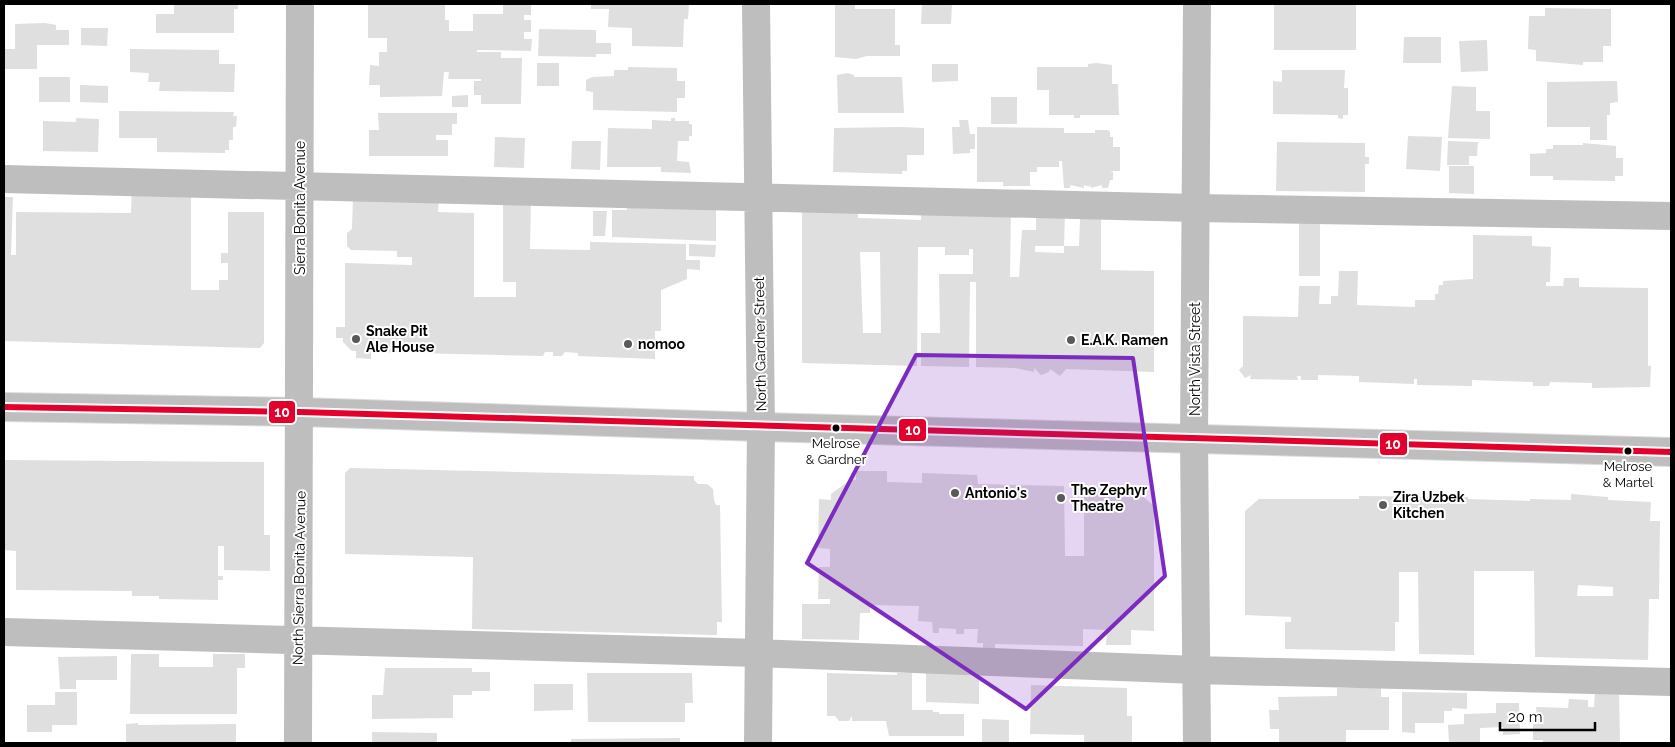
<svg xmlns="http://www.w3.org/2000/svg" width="1675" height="747" viewBox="0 0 1675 747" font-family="Raleway,sans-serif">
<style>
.building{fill:#dfdfdf;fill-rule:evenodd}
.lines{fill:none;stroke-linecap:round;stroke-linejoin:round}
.major-casing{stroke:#dbdbdb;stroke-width:30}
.minor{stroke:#bebebe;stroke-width:28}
.major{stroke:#bebebe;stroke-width:28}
.bus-1-casing{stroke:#fff;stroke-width:10}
.bus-1{stroke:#e4002b;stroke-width:6}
.marked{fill:#7b2cbf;fill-opacity:0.2;stroke:#7b2cbf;stroke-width:4;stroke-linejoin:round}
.poi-dot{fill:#595959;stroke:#fff;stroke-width:2}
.bus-dot{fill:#000;stroke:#fff;stroke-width:2}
.labels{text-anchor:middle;stroke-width:4;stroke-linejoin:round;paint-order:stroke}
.bus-label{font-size:13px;fill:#000;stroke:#fff}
.street-label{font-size:14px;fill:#000;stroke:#fff}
.poi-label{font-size:14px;font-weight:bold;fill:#000;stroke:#fff;text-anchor:start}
.line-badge{stroke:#fff;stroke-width:2}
.badge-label{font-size:14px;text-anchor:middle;font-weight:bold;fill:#fff}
</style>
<rect width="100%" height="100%" fill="#fff"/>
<path class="building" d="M174 4H238V9H234V33H156V14H174Z
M368 4H445V20H449V31H473V14H503V4H531V15H524V20H531V32H524V39H532L531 51 477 50V52H501V58H522L521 104H481V95H474V81H481V79H448L449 72H444L442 96 380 97V85H369L370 65 379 66V52H387V38H368Z
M591 4H689L688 19H684L683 47 632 46V28L608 27 609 9H591Z
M835 4H855V9H895V45H900V56H867L856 59 835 57Z
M922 4H952L951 24H921Z
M1274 5H1356V50H1274Z
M1545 8 1611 9V46H1603V62H1583V65L1536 61V50L1528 49 1529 16H1545Z
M45 23 56 25V30H69V45H37V69H4V49H15V24Z
M81 28H108L107 46 81 45Z
M539 29 596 30V43H611V54H596V57L538 56Z
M1404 37H1441V63H1403Z
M1487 40 1488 71 1461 72 1459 41Z
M130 49 219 50V64H235L234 92 159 91 160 82H148L149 73 130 72Z
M537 63H559V86H537Z
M1097 63 1112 65V84H1118L1119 115H1080V118H1074V115H1049V90H1037V67H1088V64Z
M932 64H958V81L932 82Z
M628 67 677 68V81H685V98H677V112L593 110V92L586 91V80L592 77 614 76V70H628Z
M1282 70H1345L1344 88H1348V115H1343V119L1338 118V115L1273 114V81L1282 82Z
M848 73 854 75V77H902L904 113H838L837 75Z
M39 77H70V102H39Z
M1617 81 1618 102 1610 103V115H1607V140H1590V127H1547V82Z
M80 85 108 86V103L80 102Z
M1452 86 1476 87V111H1490V139L1448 138Z
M468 95V107H452V96Z
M991 97H1017V124H991Z
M119 111 234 112 233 116H237L236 127H233V140H229V150H225V153L157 152V138H119Z
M378 113H457V124H452V135H436V140H448V156H369V130H379Z
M76 118 99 119 98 152 43 151V121L76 122Z
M671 118H675V121H689V124H692V136H689V141H678L677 161 689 162 691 173 661 172V167H607L608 128 652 129V120L671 121Z
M959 120H968L970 134H975V149H970V153L953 154 952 127H960Z
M900 127 924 128V155H907V171H902V174L833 172 834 128Z
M977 127 1064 128V133H1095V130H1108L1110 132V137H1113V147H1120V171H1110L1113 172V180H1110L1108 188H1102V185L1091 188V185L1090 187 1084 185V188L1070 185V188H1064L1062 161H1059V167H1037V172H1030V186H1003V182H977Z
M1408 136 1442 137 1440 171 1406 169Z
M495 137 525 138 524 168 494 167Z
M572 141H601L600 170 571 169Z
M1448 141 1478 142 1477 156H1469V165H1447Z
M1277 142 1365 143V157H1369V164H1365V192L1276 191Z
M1583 143 1616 146V158H1623V176H1615V181L1553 180V176H1530V154L1546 153V149H1553V145H1583Z
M1449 166H1474V194L1449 193Z
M132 186 191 187V290H219V280H228V263H221V253H228V212H264V343L260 348 4 341V197H13L11 255H16V212L131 213Z
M439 194 438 212 474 213V297H516V282H503V198L531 199 530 249 590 250V242L686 244V260H700V270L687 269V279L661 290V331H655V359L578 356V353L565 352 562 356H553V352H545L543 356 371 352V359L356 358V351H352L343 342V338H336V327H345V263L412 265V257H397V251L351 250 347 246V233L352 229 353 196Z
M627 202H716V241L612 237V210H627Z
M858 205V218L921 220V206L1011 209 1010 277H1019L1022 230H1036V210L1065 211 1064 246H1079L1080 219H1101V270L1154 271V372L1066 369 1060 376 1050 369 1049 372 1041 375 1034 368V372L1015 368 976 367V282H970L969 367 921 366V333H940L939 274H973V249H969V255H945V247H918L917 366 802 363V208ZM1035 246H1064V253L1035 252ZM860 252H880L881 333H863Z
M593 211H607L605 236H593Z
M1299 217H1320V276H1299Z
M1473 235 1532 236V246L1551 247 1550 282H1546V286H1563L1564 278H1579V287L1648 288V366H1651L1650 387 1592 388V383L1550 382 1549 386H1533V382L1472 380V386L1417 385V379H1414V384L1359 382V376L1318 375V380H1301V376H1297L1298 380 1250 379 1251 375 1245 378 1239 370 1243 366V316L1298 317 1299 286H1320L1319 304H1331V296H1338L1339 271H1358L1357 305 1415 307V300H1435V294H1438L1439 285H1443V281L1473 279Z
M689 244 716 245 715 257 689 256Z
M4 460 264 462V535H270V571L224 570V546H218V576H223V580H218V600L159 599V596H132V591L16 590V551L4 550Z
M350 468 694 476V480L698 484H707L713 489 714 500 716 505H720L722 622H717V635L472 629 473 557 345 554V473Z
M856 471H887V482L922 483V473L977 475 978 484 1064 486 1065 556H1084V491L1139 493 1154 506V631L1131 630V645H1106L1107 630 1083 629V646L995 644V649L983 648V643H977L978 629H964V634H956V629L939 628V633H933L932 622 918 621 919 606 870 605V613H860L859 640 802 639V604H830V599H818L819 567H830V549L818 548 819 499 831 500V494L850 480H856Z
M1571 494 1608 497V500L1651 502 1650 521H1660L1659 599H1649L1648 660 1535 657 1534 571H1474V655L1419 654 1418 572H1399V622H1395V651L1285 649V622H1291V617L1245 615V511L1259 499H1359V496L1468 497V499L1530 501V499L1571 500ZM1578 585 1613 587V596H1577Z
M131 654H159V667H213V654H245V668H237V714H130Z
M117 656V680H76V689H60L58 657Z
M385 668H472V672H490V691H472V695H453V718L372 719V695H383Z
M926 672 979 673V704L926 702Z
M587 673H692L693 703H685V722H588Z
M827 673 897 675V673H912V710H933V712H939V714H964V736H889L886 721H852V716L849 721H839L835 716H827Z
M534 684H573V710L534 711Z
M1031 685 1127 688V716H1132V743H1084V735L1030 734Z
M1381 687V697H1389V730H1346V742L1279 743V729H1270L1269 710H1279L1278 697 1337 696V688Z
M1595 690H1619L1620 743H1543V740H1533V720H1537L1536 707 1568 708 1569 699 1588 700V707H1594Z
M55 692H77V725H52V732H27V705H55Z
M1402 692 1467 693V709L1452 708V711H1444V723H1415V733L1402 732Z
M1496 703H1519L1520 734 1503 735V727L1480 728V743H1449L1448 725 1464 724V714L1496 713Z
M982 719 1009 720V743H982Z
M138 723V725L236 724V743H126V724Z
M372 732 437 733V743H372Z
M680 738V743H571V739Z"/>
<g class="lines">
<defs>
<path id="major" d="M4 407 300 412 761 427 1671 452"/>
</defs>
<use href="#major" class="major-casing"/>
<path class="minor" d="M756 4 761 427 758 743
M1197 4 1194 439 1197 743
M4 179 1196 208 1671 216
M4 632 758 653 1197 670 1671 682
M298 743 300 4"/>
<use href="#major" class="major"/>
<defs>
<path id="bus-1" d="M4 407 300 412 1671 452"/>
</defs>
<use href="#bus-1" class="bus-1-casing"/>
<use href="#bus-1" class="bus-1"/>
</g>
<path class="marked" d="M916 355 1133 358 1165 576 1026 709 807 563Z"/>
<g class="poi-dot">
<circle cx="356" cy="339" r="5"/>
<circle cx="1071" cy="340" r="5"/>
<circle cx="628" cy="344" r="5"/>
<circle cx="955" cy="493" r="5"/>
<circle cx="1061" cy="498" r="5"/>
<circle cx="1383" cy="505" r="5"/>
</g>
<g class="bus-dot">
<circle cx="836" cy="428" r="4.5"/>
<circle cx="1628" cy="451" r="4.5"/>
</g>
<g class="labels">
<g class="bus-label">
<text x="836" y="448">Melrose<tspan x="836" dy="16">&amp; Gardner</tspan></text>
<text x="1628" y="471">Melrose<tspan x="1628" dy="16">&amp; Martel</tspan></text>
</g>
<g class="street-label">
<text transform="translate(300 208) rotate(-90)" y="5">Sierra Bonita Avenue</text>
<text transform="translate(760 344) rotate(-91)" y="5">North Gardner Street</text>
<text transform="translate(1195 359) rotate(-90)" y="5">North Vista Street</text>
<text transform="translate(299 578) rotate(-89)" y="5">North Sierra Bonita Avenue</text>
</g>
<g class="poi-label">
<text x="366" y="336">Snake Pit<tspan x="366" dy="16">Ale House</tspan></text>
<text x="1081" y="345">E.A.K. Ramen</text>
<text x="638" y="349">nomoo</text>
<text x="1071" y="495">The Zephyr<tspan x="1071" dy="16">Theatre</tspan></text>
<text x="965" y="498">Antonio's</text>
<text x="1393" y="502">Zira Uzbek<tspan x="1393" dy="16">Kitchen</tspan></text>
</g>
</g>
<g class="line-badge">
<rect x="268" y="400" width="28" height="24" rx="5" fill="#e4002b"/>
<rect x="898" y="418" width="29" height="24" rx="5" fill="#e4002b"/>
<rect x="1379" y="432" width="29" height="24" rx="5" fill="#e4002b"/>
</g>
<g class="badge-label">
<text x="282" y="417">10</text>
<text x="913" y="435">10</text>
<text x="1393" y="449">10</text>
</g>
<rect width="1675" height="747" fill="none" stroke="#000000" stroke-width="10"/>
<path d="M1500 722v8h95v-8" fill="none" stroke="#000000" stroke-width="2.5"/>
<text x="1508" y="722" font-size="15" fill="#000000" stroke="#ffffff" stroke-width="4" paint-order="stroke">20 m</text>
</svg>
